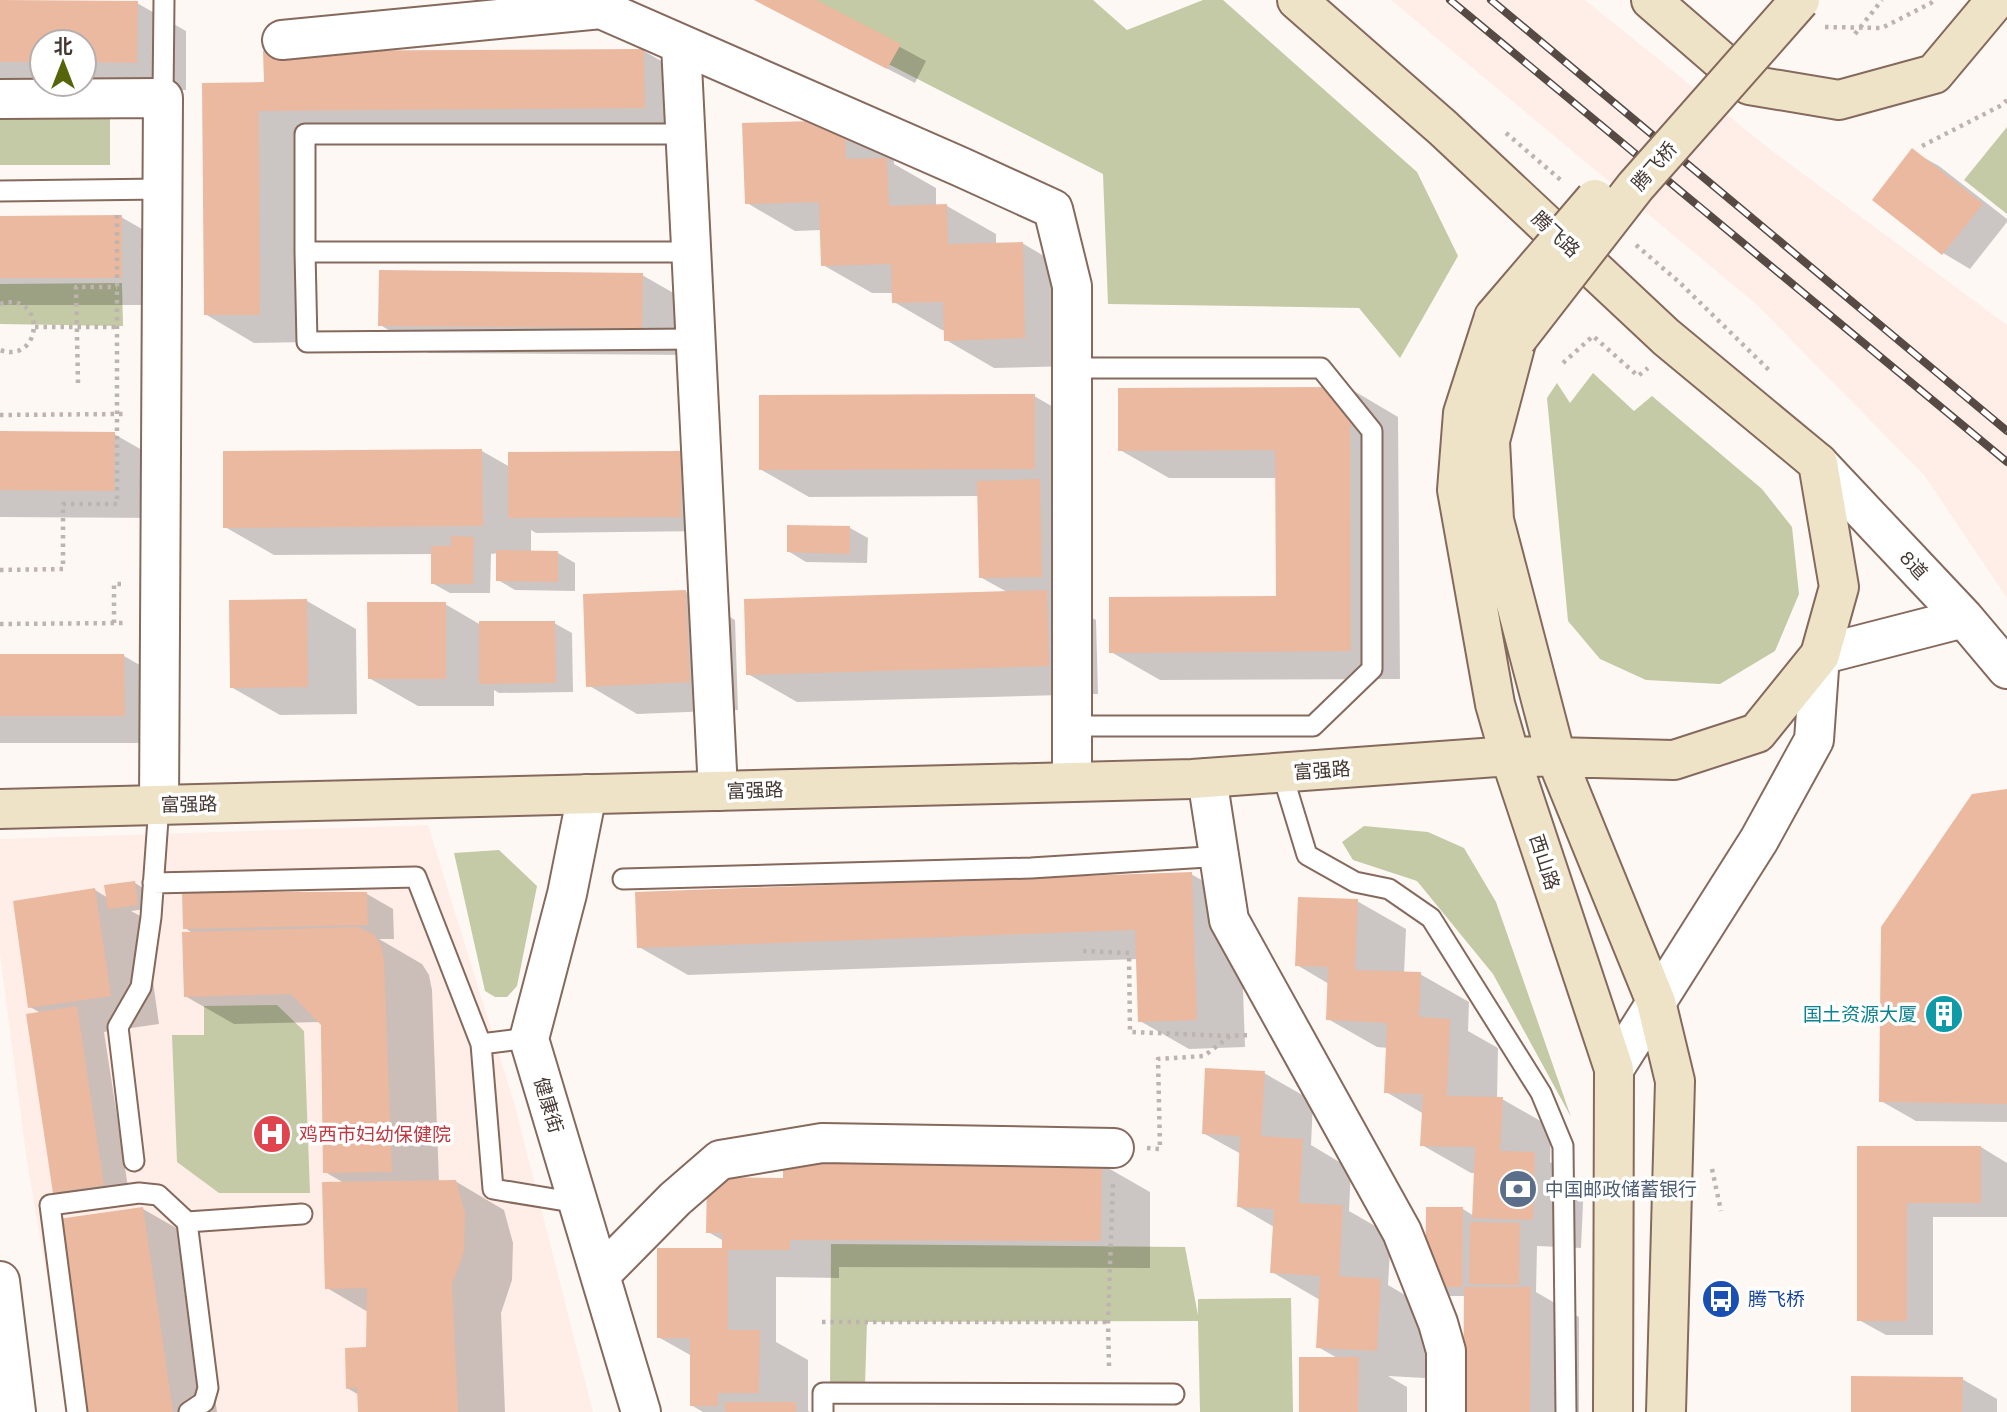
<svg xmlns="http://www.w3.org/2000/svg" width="2007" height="1412" viewBox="0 0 2007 1412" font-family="Commissioner,'Noto Sans SC',sans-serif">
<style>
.built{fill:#feeee7}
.green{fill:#c4caa5}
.shadow{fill:#0003;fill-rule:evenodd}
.building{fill:#ebb8a0}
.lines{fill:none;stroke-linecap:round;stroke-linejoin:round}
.lane-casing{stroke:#85695c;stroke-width:23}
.street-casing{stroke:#85695c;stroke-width:42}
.secondary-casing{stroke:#85695c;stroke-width:42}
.path{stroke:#bdb4b0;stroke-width:4.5;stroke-dasharray:3.5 5;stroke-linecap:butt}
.lane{stroke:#fff;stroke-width:19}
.street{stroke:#fff;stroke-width:38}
.secondary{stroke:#eee3c7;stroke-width:38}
.rail-casing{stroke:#574a45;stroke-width:8}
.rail{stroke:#fff;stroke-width:5;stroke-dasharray:16;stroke-linecap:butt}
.secondary-bridge-casing{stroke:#85695c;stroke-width:42;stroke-linecap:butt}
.secondary-bridge{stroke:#eee3c7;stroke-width:38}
.labels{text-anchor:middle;stroke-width:7;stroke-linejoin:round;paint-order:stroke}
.street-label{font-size:19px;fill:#443731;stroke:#fff}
.culture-label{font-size:19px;fill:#0d838f;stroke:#fff;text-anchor:end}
.health-label{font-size:19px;fill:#be3a42;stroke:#fff;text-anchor:start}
.service-label{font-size:19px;fill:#4e5e75;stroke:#fff;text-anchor:start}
.transit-label{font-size:19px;fill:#164399;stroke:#fff;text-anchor:start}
</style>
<rect width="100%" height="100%" fill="#fef8f5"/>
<path class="built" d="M1391 0H1585L1771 150 2007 325V598L1924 475 1756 304Z
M428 825 515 1106 593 1412H70L27 1162 0 955V839Z"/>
<path class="green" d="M801 0H1093L1127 30 1203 0H1223L1417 172 1458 256 1400 358 1359 308 1108 304 1103 174 859 49Z
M0 111H110V165H0Z
M2007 127V214L1964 180Z
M122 283 123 326 0 324V284Z
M1593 373 1634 411 1652 396 1762 489 1792 527 1799 594 1775 651 1720 684 1646 680 1600 659 1568 621 1547 398 1557 383 1570 403Z
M1364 826 1428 832 1464 848 1496 902 1571 1117 1493 974 1417 881 1353 860 1342 842Z
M499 850 537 886 517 986 507 997H495L485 991 454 853Z
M277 1005 304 1031 310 1193H219L177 1162 172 1035H204V1006Z
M831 1244 1185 1247 1198 1315V1299L1291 1298 1293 1412H1200L1198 1321 867 1322 865 1386H830Z"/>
<path class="shadow" d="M755 0H812L926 61 915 83Z
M0 2 137 3 186 31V90L0 89ZM42 42H84V84H42Z
M644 51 692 79 693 135 308 138 309 342 254 343 205 314 265 84Z
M845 122 893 150 894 164 936 188V206H947L996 234V244L1022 243 1071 272 1073 366 994 368 946 340 945 330H942L894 302 893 293H872L823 265 822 230 795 231 747 203Z
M1912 151 1939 166 2007 219V222L1970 269 1943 253 1874 199Z
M0 217H121L170 245V305H0Z
M642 275 691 303V355L429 353 380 325Z
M1349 388 1398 417 1400 679 1160 680 1111 652 1278 598 1277 478H1169L1120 450Z
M1034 396 1083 424 1068 604 1096 620 1098 694 797 702 748 674 1009 593 980 577 979 496 809 497 760 469Z
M0 433 114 434 163 462 162 518 0 517Z
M482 451 510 467 680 452 707 468 708 531 536 533 531 530V553H558L575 563V591L515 590 498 580V553L491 554 490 593H450L432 583 433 554 274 555 225 527Z
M850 528 868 538 867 563 806 562 788 551Z
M686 592 735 620 738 710 637 714 588 685Z
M231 601H307L356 629 357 714 280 715 231 687Z
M445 604 481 625 554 623 572 633 573 692 499 693 494 690V706H418L369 678Z
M0 656H124L173 684V743H0Z
M2007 790V1122L1916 1121 1881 1101Z
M1191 874 1240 902 1245 1047 1189 1049 1140 1021 1138 959 688 975 639 947Z
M135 883 143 888 146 909 131 911 144 918 159 1024 104 1032 130 1200 81 1207 55 1192 41 1013 30 1007 95 890 108 898Z
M367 894 393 909 394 939H379L422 964 429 975 432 990 439 1182 455 1181 504 1210 513 1243 512 1280 501 1313 505 1412H360L359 1395 347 1388 368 1349V1312L327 1288 344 1183 325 1172 321 1022 234 1024 185 996 194 934 185 928Z
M1357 901 1406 929 1404 974H1420L1469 1002 1468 1031 1498 1048 1497 1099H1502L1551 1127 1550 1162 1584 1182 1581 1248 1537 1246 1536 1292 1579 1317V1412H1465L1466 1296H1444L1426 1286 1463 1209 1474 1216 1476 1173H1471L1422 1145 1424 1114 1386 1092 1388 1048 1377 1047 1328 1019 1329 984 1297 965Z
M1264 1073 1313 1101 1311 1145 1351 1169 1349 1211 1391 1235 1388 1285 1429 1309 1425 1378 1388 1376 1407 1387V1412H1301L1339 1359 1318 1347 1320 1300 1272 1272 1274 1227 1238 1206 1241 1154 1203 1133Z
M1859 1147H1981L2007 1163V1217H1933V1335H1886L1859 1320Z
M1101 1164 1150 1192V1268L839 1267V1278L776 1277V1342L808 1360V1411L810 1412H703L691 1405 692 1356 658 1337 723 1249 724 1241 708 1232 785 1180Z
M143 1209 192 1237 217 1412H88Z
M1962 1379 1997 1399V1412H1853Z"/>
<path class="building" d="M0 0 138 1 137 63 84 62V42H42V62H0Z
M754 0H816L901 44 887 69Z
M644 49 645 108 259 111 260 315H204L202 83 264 82 263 51Z
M845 120 846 159 887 158 889 206 947 204 948 244 1023 242 1025 338 944 341 943 302 892 303 891 264 821 266 819 202 745 204 742 123Z
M1912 148 1983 204 1942 255 1872 200Z
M122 215V278H0V216Z
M379 270 643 273 642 328 378 326Z
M1350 387 1351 651 1109 653V597L1276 596 1275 450 1118 451V388Z
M1035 394V469L759 470V395Z
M0 431 115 432 114 491 0 490Z
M482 449 483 526 223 528V451Z
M681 451V517L508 518V452Z
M1040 479 1042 577 979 578 977 481Z
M787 525 850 526V554L787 552Z
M451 536 474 537 473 584H431V546H451Z
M496 550 558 551V582L496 581Z
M686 590 690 682 586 687 583 594Z
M1047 590 1049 666 746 675 744 599Z
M307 599 308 687 230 688 229 600Z
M367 602H446V679H368Z
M479 621H555L556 683 479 684Z
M0 654H124L125 716H0Z
M2007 789V1104L1879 1102 1881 927 1972 794Z
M1192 872 1197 1020 1138 1022 1135 930 637 948 635 892Z
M135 881 138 905 108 909 104 885Z
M95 888 111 996 28 1008 13 901Z
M182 892H367L368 925 183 929Z
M1298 897 1358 899 1355 970 1421 972 1419 1017 1450 1019 1447 1096 1503 1097 1500 1151 1535 1152 1533 1220 1472 1218 1475 1147 1420 1146 1423 1094 1384 1093 1387 1023 1326 1020 1328 967 1295 966Z
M357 927 373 934 381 945 384 960 392 1172 323 1173 321 1025 291 994 184 997 182 932Z
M77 1006 104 1185 53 1193 26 1014Z
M1205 1068 1265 1071 1261 1136 1303 1139 1299 1203 1343 1205 1339 1276 1381 1279 1377 1351 1316 1348 1320 1276 1270 1273 1274 1209 1237 1207 1240 1136 1202 1134Z
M1857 1146H1981V1203H1907V1321H1857Z
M783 1161 1102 1162 1101 1241 790 1240V1250H728V1330H760L759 1393H718V1406H690V1338H657V1248H722V1233H706L707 1177 783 1178Z
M456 1180 465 1214 464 1252 452 1284 458 1412H358L357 1387 346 1389 345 1348 366 1347 367 1288 325 1289 322 1182Z
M143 1207 173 1412H86L58 1219Z
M1426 1207H1463L1462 1287H1425Z
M1470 1222 1520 1223 1519 1285 1469 1284Z
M1464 1287H1531L1530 1412H1463Z
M1299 1357H1359L1358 1412H1299Z
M1851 1376 1963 1377 1962 1412H1851Z
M725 1402H796V1412H725Z"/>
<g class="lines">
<defs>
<path id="lane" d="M163 98 164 0
M685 134H305V252H691
M0 191 163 189
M305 252 307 342 695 339
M1072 368H1321L1372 431V669L1313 726H1072
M1282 773 1307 855 1355 882 1389 889 1431 918 1541 1093 1563 1146 1566 1412
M623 879 1031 868 1207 857
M153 883 416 877 481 1044 493 1189 578 1203
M481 1044 529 1038
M134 1161 118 1027 141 987 151 917 159 805
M187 1222 208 1388 204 1402 189 1412
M77 1412 50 1205 139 1193 158 1195 187 1222 302 1214
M823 1412V1393L1174 1394"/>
<path id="street" d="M282 40 601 9 961 167 1053 209 1072 286V781
M681 45 718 791
M0 99 163 98 159 805
M1818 463 1964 618 2007 669
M1207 778 1229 920 1402 1232 1438 1323 1446 1351V1412
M587 794 567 894 529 1039 641 1412
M1614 1069 1759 840 1814 740 1820 655 1964 618
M600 1275 675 1199 720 1160 822 1143 1114 1148
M0 1281 16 1412"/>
<path id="secondary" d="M1651 0 1749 85 1839 100 1934 74 1996 0
M1494 317 1463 413 1457 490 1495 704 1510 756 1614 1069 1613 1412
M1517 339 1490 441 1494 520 1556 757 1656 1002 1675 1081 1666 1412
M0 809 1192 779 1510 756 1674 760 1757 733 1820 655 1839 587 1818 463 1666 337 1443 128 1297 0"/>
</defs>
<use href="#lane" class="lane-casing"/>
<use href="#street" class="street-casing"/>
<use href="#secondary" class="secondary-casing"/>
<path class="path" d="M1825 27 1882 28 1931 3 1934 0
M1855 34 1882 0
M1506 133 1563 182
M1922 146 2002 105 2007 100
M117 215V504
M1636 245 1679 282 1772 373
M0 304C47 290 43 365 0 350
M35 327H117
M1563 363 1593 336 1638 376 1648 368
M78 383 76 287H117
M0 415 125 414
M0 570 63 569V504H119
M114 623V584H123
M0 624 123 623
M1083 951 1129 953 1130 1032 1230 1036
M1147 1148 1160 1149 1158 1059 1204 1056 1230 1036 1251 1035
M1712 1169 1721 1211
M822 1322H1108
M1109 1366 1108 1322 1113 1183"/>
<use href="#lane" class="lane"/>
<use href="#street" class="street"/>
<use href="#secondary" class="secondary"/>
<defs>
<path id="rail" d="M1450 0 2007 462
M1491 0 2007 431"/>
</defs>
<use href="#rail" class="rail-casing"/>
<use href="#rail" class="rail"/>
<defs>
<path id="secondary-bridge" d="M1494 317 1595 199
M1517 339 1635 187 1800 0"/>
</defs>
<use href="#secondary-bridge" class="secondary-bridge-casing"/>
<use href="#secondary-bridge" class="secondary-bridge"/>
</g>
<defs>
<symbol id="building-disc" viewBox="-11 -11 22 22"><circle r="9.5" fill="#0f9aa8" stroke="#fff"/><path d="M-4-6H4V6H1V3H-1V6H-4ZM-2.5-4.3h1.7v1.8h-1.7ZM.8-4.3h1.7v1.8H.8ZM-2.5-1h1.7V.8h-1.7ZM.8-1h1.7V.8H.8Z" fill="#fff"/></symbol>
<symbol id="hospital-disc" viewBox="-11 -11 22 22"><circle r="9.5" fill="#e0444e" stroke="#fff"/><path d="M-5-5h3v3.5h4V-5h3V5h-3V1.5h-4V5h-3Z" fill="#fff"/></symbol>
<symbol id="bank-disc" viewBox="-11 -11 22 22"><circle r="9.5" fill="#5c6f8a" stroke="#fff"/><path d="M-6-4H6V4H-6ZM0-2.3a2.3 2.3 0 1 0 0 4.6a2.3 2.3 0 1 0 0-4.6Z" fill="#fff"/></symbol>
<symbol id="bus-disc" viewBox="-11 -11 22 22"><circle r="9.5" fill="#1a4fb4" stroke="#fff"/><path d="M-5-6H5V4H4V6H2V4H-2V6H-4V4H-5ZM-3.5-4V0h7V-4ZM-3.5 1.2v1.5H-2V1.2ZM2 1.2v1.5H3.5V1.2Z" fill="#fff"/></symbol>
</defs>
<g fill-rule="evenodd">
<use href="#building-disc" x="1922" y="992" width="44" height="44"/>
<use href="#hospital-disc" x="250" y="1112" width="44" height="44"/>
<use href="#bank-disc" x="1496" y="1167" width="44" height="44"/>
<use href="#bus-disc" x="1699" y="1277" width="44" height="44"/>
</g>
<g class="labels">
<g class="street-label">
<text transform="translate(1654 166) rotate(-49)" y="7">腾飞桥</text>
<text transform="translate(1556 234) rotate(43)" y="7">腾飞路</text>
<text transform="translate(1914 565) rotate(47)" y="7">8道</text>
<text transform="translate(1322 770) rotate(-4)" y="7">富强路</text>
<text transform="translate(755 790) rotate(-2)" y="7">富强路</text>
<text transform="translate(189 804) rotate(-1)" y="7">富强路</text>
<text transform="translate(1545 862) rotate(72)" y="7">西山路</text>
<text transform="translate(549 1105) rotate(73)" y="7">健康街</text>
</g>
<g class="culture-label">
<text x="1917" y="1021">国土资源大厦</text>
</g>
<g class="health-label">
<text x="299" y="1141">鸡西市妇幼保健院</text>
</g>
<g class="service-label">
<text x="1545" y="1196">中国邮政储蓄银行</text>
</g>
<g class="transit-label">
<text x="1748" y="1306">腾飞桥</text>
</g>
</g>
<g transform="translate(63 63)"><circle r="33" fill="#ffffff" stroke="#b4afad" stroke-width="2"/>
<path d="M0-5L12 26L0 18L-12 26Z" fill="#56650a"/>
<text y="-10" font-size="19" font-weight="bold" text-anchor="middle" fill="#443731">北</text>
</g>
</svg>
